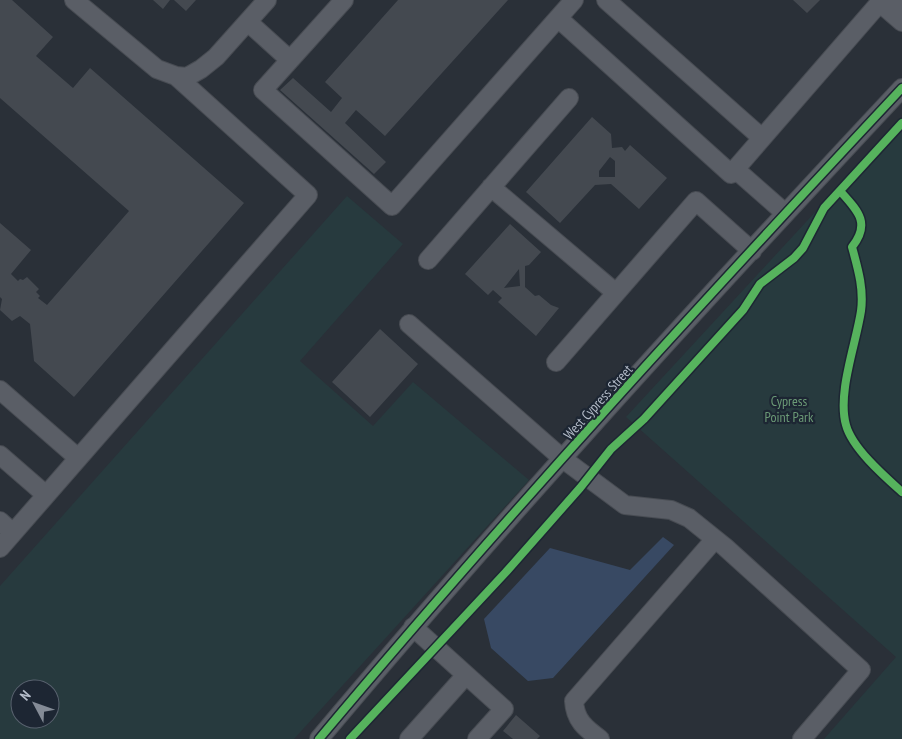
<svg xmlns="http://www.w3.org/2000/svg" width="902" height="739" viewBox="0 0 902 739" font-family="'PT Sans Narrow',sans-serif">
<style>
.green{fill:#273a3e;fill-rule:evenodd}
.water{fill:#384963}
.building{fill:#444950;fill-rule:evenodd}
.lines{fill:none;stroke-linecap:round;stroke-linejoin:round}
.minor-casing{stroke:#484c53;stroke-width:20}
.minor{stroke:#5a5e66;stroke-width:18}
.cycleway-casing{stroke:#1d2633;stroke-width:11}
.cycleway{stroke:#56b35d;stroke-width:8}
.labels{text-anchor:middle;stroke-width:4.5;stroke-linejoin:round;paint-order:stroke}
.park-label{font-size:14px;fill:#6b9a76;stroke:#1d2633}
.street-label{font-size:14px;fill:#b4bcc9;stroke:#1d2633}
</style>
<rect width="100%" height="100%" fill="#2a3038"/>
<path class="green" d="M902 118V739H824L896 657 626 417Z
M347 196 403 244 300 361 373 426 413 382 529 480 294 739H0V586ZM20 689H50V719H20Z"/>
<path class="water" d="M663 537 674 545 553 678 528 681 491 648 484 619 550 548 630 570Z"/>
<path class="building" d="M0 0H12L53 37 36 56 73 88 90 68 244 203 74 397 34 361 30 324 20 316 12 321 0 310 2 299 0 297V223L31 250 11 274 18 281 20 279 23 280 27 277 39 289 36 292 40 296 38 298 47 305 129 211 0 98Z
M153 0H170L163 9Z
M174 0H196L186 11Z
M398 0H508L385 136 356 110 345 123 386 162 374 174 280 90 293 78 331 112 342 98 325 82Z
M793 0H820L807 13Z
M592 117 611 134 612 148 622 147 625 151 630 145 667 178 639 209 611 184 595 185 560 223 526 192ZM610 157 615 161V177H599V171Z
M510 224 541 252 529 265 525 266V287L535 296 539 295 551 305 559 308 536 336 498 302 502 298 493 290 488 295 465 274ZM519 269 520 286 504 288Z
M380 329 418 364 370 417 332 382Z
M516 715 540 736 537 739H513L503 731Z"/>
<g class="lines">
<defs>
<path id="minor" d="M74 0 157 69 176 76 187 77 201 69 216 57 267 0
M344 0 263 90 392 206 574 0
M606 0 762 138
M900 0 902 1
M880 3 902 22
M558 18 731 174 882 0
M248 22 290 60
M735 169 785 213
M491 187 616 293
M428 260 569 98
M409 324 563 459 625 505 671 510 689 518 725 547 861 670 802 739
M556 362 696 201 752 251
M0 390 78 458
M0 455 46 495
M0 521 13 533
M0 548 308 195 176 76
M413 627 504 709 477 739
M319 739C506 516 703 301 902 88
M409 739 466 675
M600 739C585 728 575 720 574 701L715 539"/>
</defs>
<use href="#minor" class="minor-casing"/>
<use href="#minor" class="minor"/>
<defs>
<path id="cycleway" d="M840 191C858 211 871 223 852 247 858 269 864 289 861 311 856 344 837 393 846 425 852 448 884 476 902 492
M319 739C506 516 703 301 902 88
M350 739 506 572 580 488 611 449 644 419 743 310 760 284 794 258 803 248 824 208 902 123"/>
</defs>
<use href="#cycleway" class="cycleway-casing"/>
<use href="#cycleway" class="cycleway"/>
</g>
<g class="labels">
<g class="park-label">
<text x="789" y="406">Cypress<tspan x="789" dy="16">Point Park</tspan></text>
</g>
<g class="street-label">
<text transform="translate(598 402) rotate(-48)" y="5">West Cypress Street</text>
</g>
</g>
<g transform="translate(35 704) rotate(311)"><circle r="24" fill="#1d2633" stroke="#59626f"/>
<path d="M0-4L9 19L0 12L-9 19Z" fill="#848b96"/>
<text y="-8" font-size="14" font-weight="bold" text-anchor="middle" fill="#b4bcc9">N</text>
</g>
</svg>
